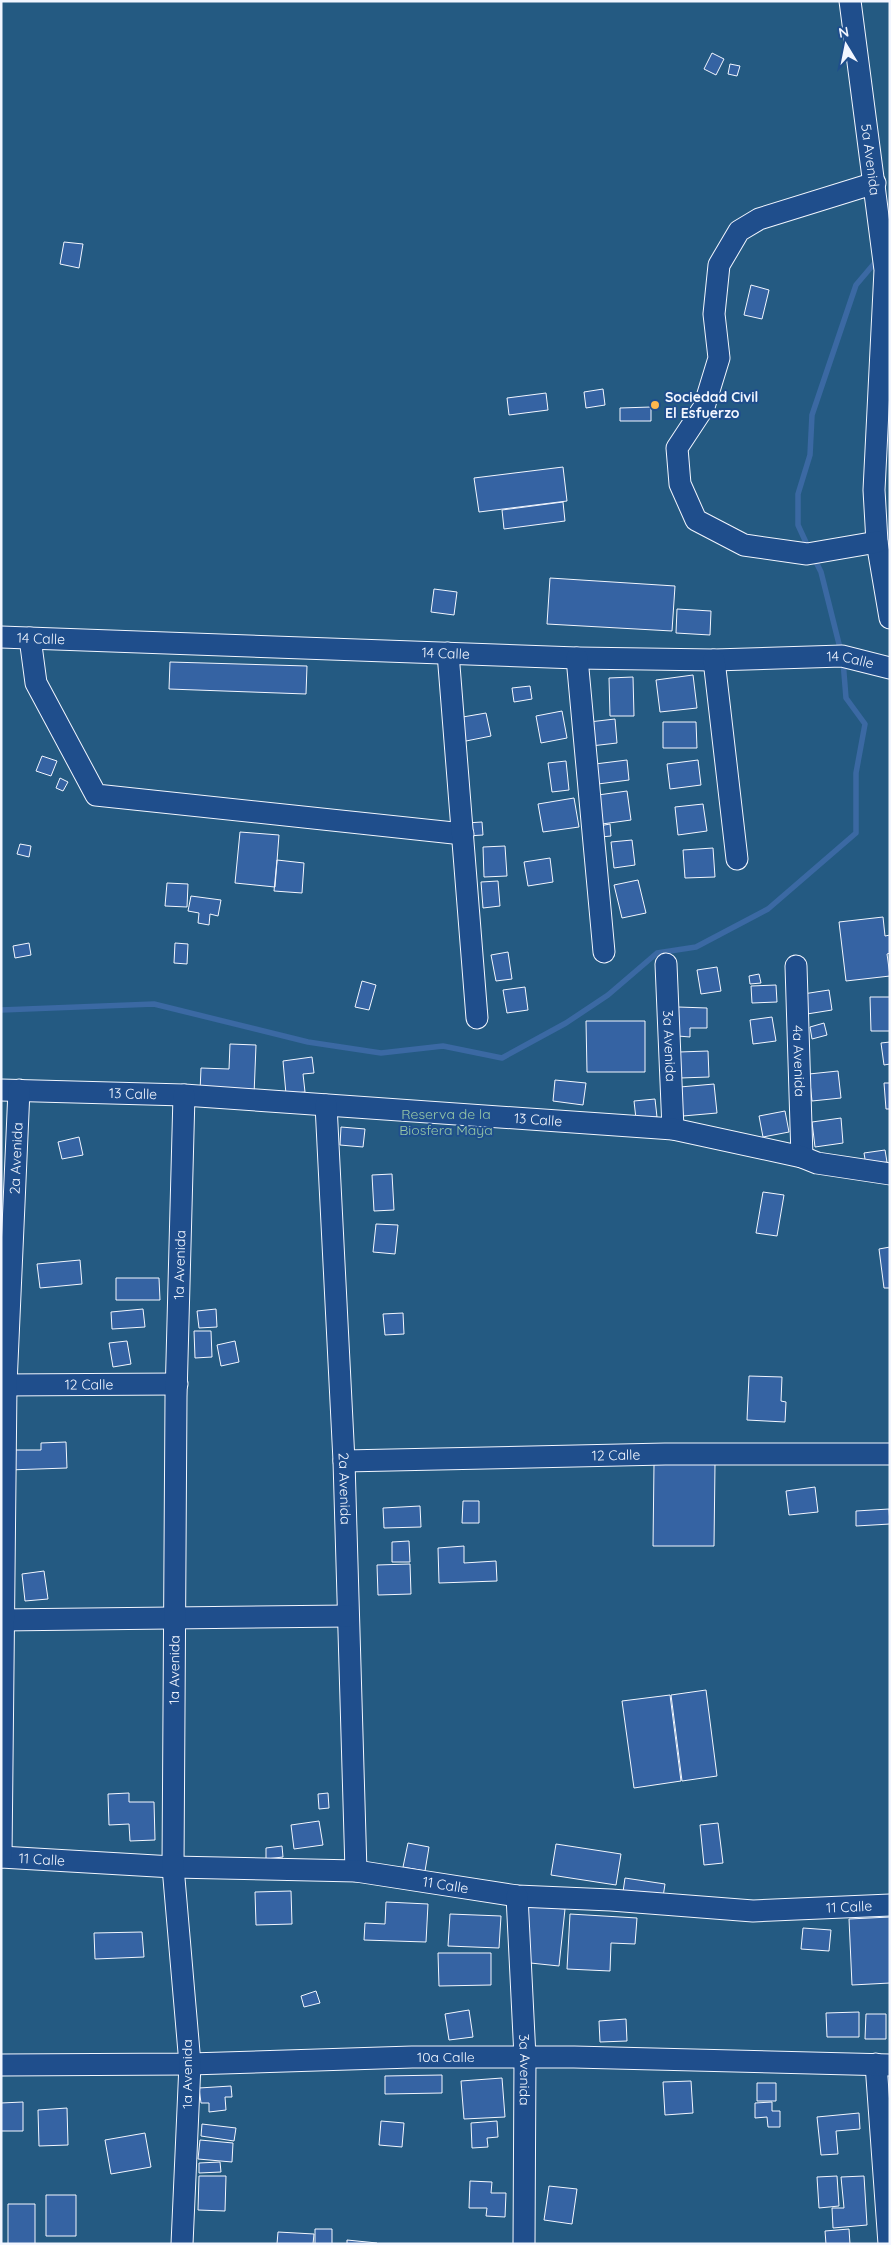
<svg xmlns="http://www.w3.org/2000/svg" width="891" height="2245" viewBox="0 0 891 2245" font-family="Quicksand,sans-serif">
<style>
.green{fill:#245a82;stroke:#a8bbd7}
.lines{fill:none;stroke-linecap:round;stroke-linejoin:round}
.stream{stroke:#3b69a3;stroke-width:5.5}
.building{fill:#3563a3;stroke:#f2f6ff}
.minor-casing{stroke:#f2f6ff;stroke-width:23}
.minor{stroke:#1f4e8c;stroke-width:21}
.poi-dot{fill:#ffb74d;stroke:#1f4e8c;stroke-width:2}
.labels{text-anchor:middle;stroke-width:4;stroke-linejoin:round;paint-order:stroke}
.street-label{font-size:14px;fill:#f2f6ff;stroke:#1f4e8c}
.poi-label{font-size:14px;font-weight:bold;fill:#f2f6ff;stroke:#1f4e8c;text-anchor:start}
.park-label{font-size:14px;fill:#97c8a6;stroke:#1f4e8c}
</style>
<rect width="100%" height="100%" fill="#1f4e8c"/>
<path class="green" d="M1 1H890V2244H1Z"/>
<g class="lines">
<path class="stream" d="M809 549 798 525V494L810 455 812 415 856 285 878 259
M814 558 821 572 841 652
M1 1010 154 1004 308 1042 381 1053 443 1046 502 1058 566 1023 608 995 657 953 696 947 768 909 856 833V773L865 724 846 698 843 661"/>
</g>
<path class="building" d="M712 53 724 59 716 75 704 69Z
M730 64 740 66 737 76 728 74Z
M64 242 83 244 79 268 60 264Z
M751 285 769 290 762 319 744 315Z
M603 389 605 405 586 408 584 392Z
M546 393 548 410 509 415 507 398Z
M651 407V421H620V408Z
M563 467 567 501 479 512 474 478Z
M563 502 565 521 504 529 502 510Z
M550 578 675 586 672 631 547 624Z
M434 589 457 592 454 615 431 612Z
M677 609 711 611 710 635 676 633Z
M170 662 307 666 306 694 169 689Z
M693 675 697 708 660 712 656 680Z
M633 677 634 716H610L609 678Z
M530 686 532 699 514 702 512 688Z
M562 711 567 738 541 743 536 716Z
M486 713 491 736 461 742 457 718Z
M615 719 617 743 591 746 589 722Z
M663 722H696L697 748H663Z
M42 756 57 761 51 776 36 771Z
M627 760 629 780 598 784 595 764Z
M698 760 701 785 670 789 667 764Z
M566 761 569 790 552 792 548 763Z
M60 778 68 782 63 791 56 788Z
M627 791 631 820 602 824 598 795Z
M574 798 579 827 543 832 538 804Z
M703 804 707 831 678 835 675 807Z
M482 822 483 835 467 836 466 823Z
M610 824 611 836 601 837 599 826Z
M240 832 279 835 275 887 235 883Z
M632 840 635 865 614 868 611 842Z
M20 844 31 846 29 857 17 854Z
M505 846 507 876 484 877 483 847Z
M713 848 715 877 685 878 683 850Z
M550 858 553 882 528 886 524 862Z
M277 860 304 863 302 893 274 891Z
M638 880 646 913 622 918 614 885Z
M498 881 500 906 483 908 481 882Z
M167 883 188 884 187 907 165 906Z
M191 896 221 900 218 916 210 914 209 925 198 923 199 913 188 911Z
M883 917 885 936 890 935V953L887 954 890 976 846 981 839 922Z
M29 943 31 955 15 958 13 946Z
M175 943 188 944 187 964 174 963Z
M508 952 512 979 496 981 491 955Z
M717 967 721 991 701 994 697 970Z
M759 974 761 983 750 984 749 976Z
M362 981 376 985 369 1010 355 1007Z
M776 985 777 1002 752 1003 751 986Z
M525 987 528 1010 507 1013 503 990Z
M829 990 832 1010 807 1014 803 994Z
M870 997H890V1031H871Z
M678 1007 707 1008V1028H690V1037L678 1036Z
M772 1017 776 1041 753 1044 750 1020Z
M586 1021H645V1072H587Z
M824 1023 827 1035 812 1039 810 1027Z
M890 1042V1064L884 1065 881 1043Z
M230 1044 256 1045 254 1095 200 1092 201 1068 229 1069Z
M708 1051 709 1077 680 1078 679 1052Z
M312 1057 314 1073 303 1074 305 1092 286 1094 283 1061Z
M838 1071 841 1098 812 1101 809 1074Z
M555 1080 586 1083 583 1105 553 1101Z
M884 1083H890V1109H886Z
M714 1084 717 1113 683 1116 680 1087Z
M655 1099 657 1117 636 1119 634 1101Z
M785 1111 789 1132 763 1137 759 1116Z
M841 1118 843 1143 815 1147 812 1122Z
M341 1127 365 1129 363 1147 340 1145Z
M79 1137 83 1155 62 1159 58 1142Z
M885 1150 887 1162 866 1165 864 1153Z
M392 1174 394 1210 374 1211 372 1175Z
M763 1192 784 1195 777 1236 756 1233Z
M376 1224 398 1225 395 1254 373 1252Z
M890 1247V1288H884L879 1249Z
M80 1260 82 1284 40 1288 37 1264Z
M116 1278H159L160 1300H116Z
M143 1309 145 1327 112 1329 111 1312Z
M216 1309 217 1327 199 1328 197 1311Z
M403 1313 404 1334 385 1335 383 1314Z
M194 1331H211L212 1357 195 1358Z
M127 1341 131 1364 113 1367 109 1343Z
M235 1341 239 1362 221 1366 217 1345Z
M749 1376 782 1377 781 1401 786 1402 785 1422 747 1420Z
M66 1442 67 1468 8 1470V1450H41V1443Z
M654 1464H715L714 1546H653Z
M815 1487 818 1512 789 1515 786 1491Z
M463 1501H479V1523H462Z
M420 1506 421 1527 384 1528 383 1508Z
M889 1509 890 1524 856 1526V1511Z
M409 1541 410 1562H392V1542Z
M464 1546V1563L496 1561 497 1581 439 1583 438 1548Z
M410 1564 411 1594 378 1595 377 1565Z
M44 1571 48 1599 25 1601 22 1574Z
M706 1690 717 1776 682 1781 671 1695Z
M670 1695 681 1781 634 1788 622 1701Z
M129 1793V1802H154L155 1840 130 1841 129 1824 109 1825 108 1794Z
M328 1793 329 1808 319 1809 318 1794Z
M319 1821 323 1845 294 1849 291 1825Z
M718 1823 723 1863 704 1865 700 1825Z
M408 1843 429 1847 425 1871 403 1867Z
M556 1844 621 1854 616 1885 551 1875Z
M282 1846 283 1857 266 1859V1848Z
M625 1878 665 1884 663 1897 623 1892Z
M291 1891 292 1924 256 1925 255 1892Z
M386 1902 428 1904 426 1942 364 1940 365 1923 385 1924Z
M527 1906 565 1909 559 1966 521 1962Z
M450 1914 501 1916 499 1948 448 1946Z
M570 1914 637 1918 635 1944 611 1943 610 1971 567 1969Z
M890 1917V1983L852 1985 849 1919Z
M803 1928 831 1930 829 1951 801 1949Z
M142 1932 144 1957 95 1959 94 1933Z
M438 1953H491V1985L439 1986Z
M316 1991 320 2003 304 2007 301 1996Z
M469 2010 473 2037 449 2040 445 2014Z
M859 2012V2037H827L826 2013Z
M866 2014H886V2039H865Z
M626 2019 627 2041 600 2042 599 2021Z
M442 2075V2093L385 2094V2076Z
M502 2078 505 2117 464 2119 461 2081Z
M691 2081 693 2113 665 2115 663 2082Z
M757 2083H776V2101H757Z
M231 2086 232 2097H225L226 2110 209 2112V2103H201L199 2088Z
M23 2102V2131H1V2103Z
M772 2102V2111H780V2127H768L767 2117 755 2118V2103Z
M67 2108 68 2145 39 2146 38 2110Z
M859 2113 860 2129 836 2131 838 2154 821 2155 817 2117Z
M381 2121 404 2123 402 2147 379 2145Z
M497 2121 498 2137 487 2138 488 2147 472 2148 471 2123Z
M202 2124 236 2128 234 2141 201 2136Z
M145 2133 151 2167 111 2174 105 2140Z
M200 2140 233 2143 232 2162 198 2159Z
M220 2162 221 2172 199 2173V2163Z
M199 2176H226L225 2211 198 2210Z
M837 2176 839 2206 819 2208 817 2177Z
M864 2176 867 2225 833 2228 832 2208H844L841 2177Z
M470 2181 492 2182 491 2193H506L505 2217 486 2216 487 2208H469Z
M549 2186 577 2189 572 2224 544 2220Z
M46 2195H76V2236H46Z
M8 2204H35V2244H8Z
M315 2229H332V2244H315Z
M849 2229 850 2244H826L825 2231Z
M278 2232 314 2234 313 2244H277Z
M347 2240 377 2243V2244H347Z"/>
<g class="lines">
<defs>
<g id="minor">
<path id="s1" d="M850 1 885 270 874 490 877 542 890 618"/>
<path d="M875 183 759 219 739 231 719 265 714 314 719 358 704 407 677 448 680 484 696 520 744 545 807 554 877 542"/>
<path id="s2" d="M1 637 577 658 714 660 842 656 890 668"/>
<path d="M30 638 36 683 96 795 463 834"/>
<path d="M448 653 477 1018"/>
<path d="M577 658 604 952"/>
<path d="M714 660 737 859"/>
<path id="s3" d="M666 964 673 1129"/>
<path id="s4" d="M796 966 802 1157"/>
<path id="s5" d="M1 1090 184 1095 673 1129 802 1157 817 1163 890 1174"/>
<path id="s6" d="M326 1105 344 1461 356 1871"/>
<path id="s7" d="M1 1385 177 1384"/>
<path id="s8" d="M344 1461 665 1454H890"/>
<path d="M1 1620 348 1616"/>
<path id="s9" d="M1 1857 173 1867 356 1871 517 1896 611 1900 753 1911 890 1905"/>
<path id="s10" d="M1 1857 6 1385 19 1090"/>
<path id="s11" d="M517 1896 525 2057 524 2244"/>
<path d="M876 2064 889 2244"/>
<path id="s12" d="M1 2065 190 2064 412 2057H574L890 2065"/>
<path id="s13" d="M182 2244 190 2064 173 1867 176 1397 184 1095"/>
</g>
</defs>
<use href="#minor" class="minor-casing"/>
<use href="#minor" class="minor"/>
</g>
<circle class="poi-dot" cx="655" cy="405" r="5"/>
<g class="labels">
<g class="street-label">
<text dy="5" stroke="none"><textPath href="#s1" startOffset="160">5a Avenida</textPath></text>
<text dy="5" stroke="none"><textPath href="#s2" startOffset="40">14 Calle</textPath></text>
<text dy="5" stroke="none"><textPath href="#s2" startOffset="445">14 Calle</textPath></text>
<text dy="5" stroke="none"><textPath href="#s2" startOffset="850">14 Calle</textPath></text>
<text dy="5" stroke="none"><textPath href="#s3" startOffset="82">3a Avenida</textPath></text>
<text dy="5" stroke="none"><textPath href="#s4" startOffset="95">4a Avenida</textPath></text>
<text dy="5" stroke="none"><textPath href="#s5" startOffset="132">13 Calle</textPath></text>
<text dy="5" stroke="none"><textPath href="#s5" startOffset="538">13 Calle</textPath></text>
<text dy="5" stroke="none"><textPath href="#s10" startOffset="699">2a Avenida</textPath></text>
<text dy="5" stroke="none"><textPath href="#s13" startOffset="980">1a Avenida</textPath></text>
<text dy="5" stroke="none"><textPath href="#s7" startOffset="88">12 Calle</textPath></text>
<text dy="5" stroke="none"><textPath href="#s8" startOffset="272">12 Calle</textPath></text>
<text dy="5" stroke="none"><textPath href="#s6" startOffset="384">2a Avenida</textPath></text>
<text dy="5" stroke="none"><textPath href="#s13" startOffset="575">1a Avenida</textPath></text>
<text dy="5" stroke="none"><textPath href="#s9" startOffset="41">11 Calle</textPath></text>
<text dy="5" stroke="none"><textPath href="#s9" startOffset="446">11 Calle</textPath></text>
<text dy="5" stroke="none"><textPath href="#s9" startOffset="851">11 Calle</textPath></text>
<text dy="5" stroke="none"><textPath href="#s12" startOffset="445">10a Calle</textPath></text>
<text dy="5" stroke="none"><textPath href="#s11" startOffset="174">3a Avenida</textPath></text>
<text transform="translate(187 2074) rotate(-90)" y="5">1a Avenida</text>
</g>
<g class="poi-label">
<text x="665" y="402">Sociedad Civil<tspan x="665" dy="16">El Esfuerzo</tspan></text>
</g>
<g class="park-label">
<text x="446" y="1119">Reserva de la<tspan x="446" dy="16">Biosfera Maya</tspan></text>
</g>
</g>
<rect width="891" height="2245" fill="none" stroke="#f2f6ff" stroke-width="5"/>
<g transform="translate(846 45) rotate(350)" stroke="#1f4e8c" stroke-width="4" paint-order="stroke">
<path d="M0-4L9 19L0 12L-9 19Z" fill="#f2f6ff"/>
<text y="-8" font-size="14" font-weight="bold" text-anchor="middle" fill="#f2f6ff">N</text>
</g>
</svg>
